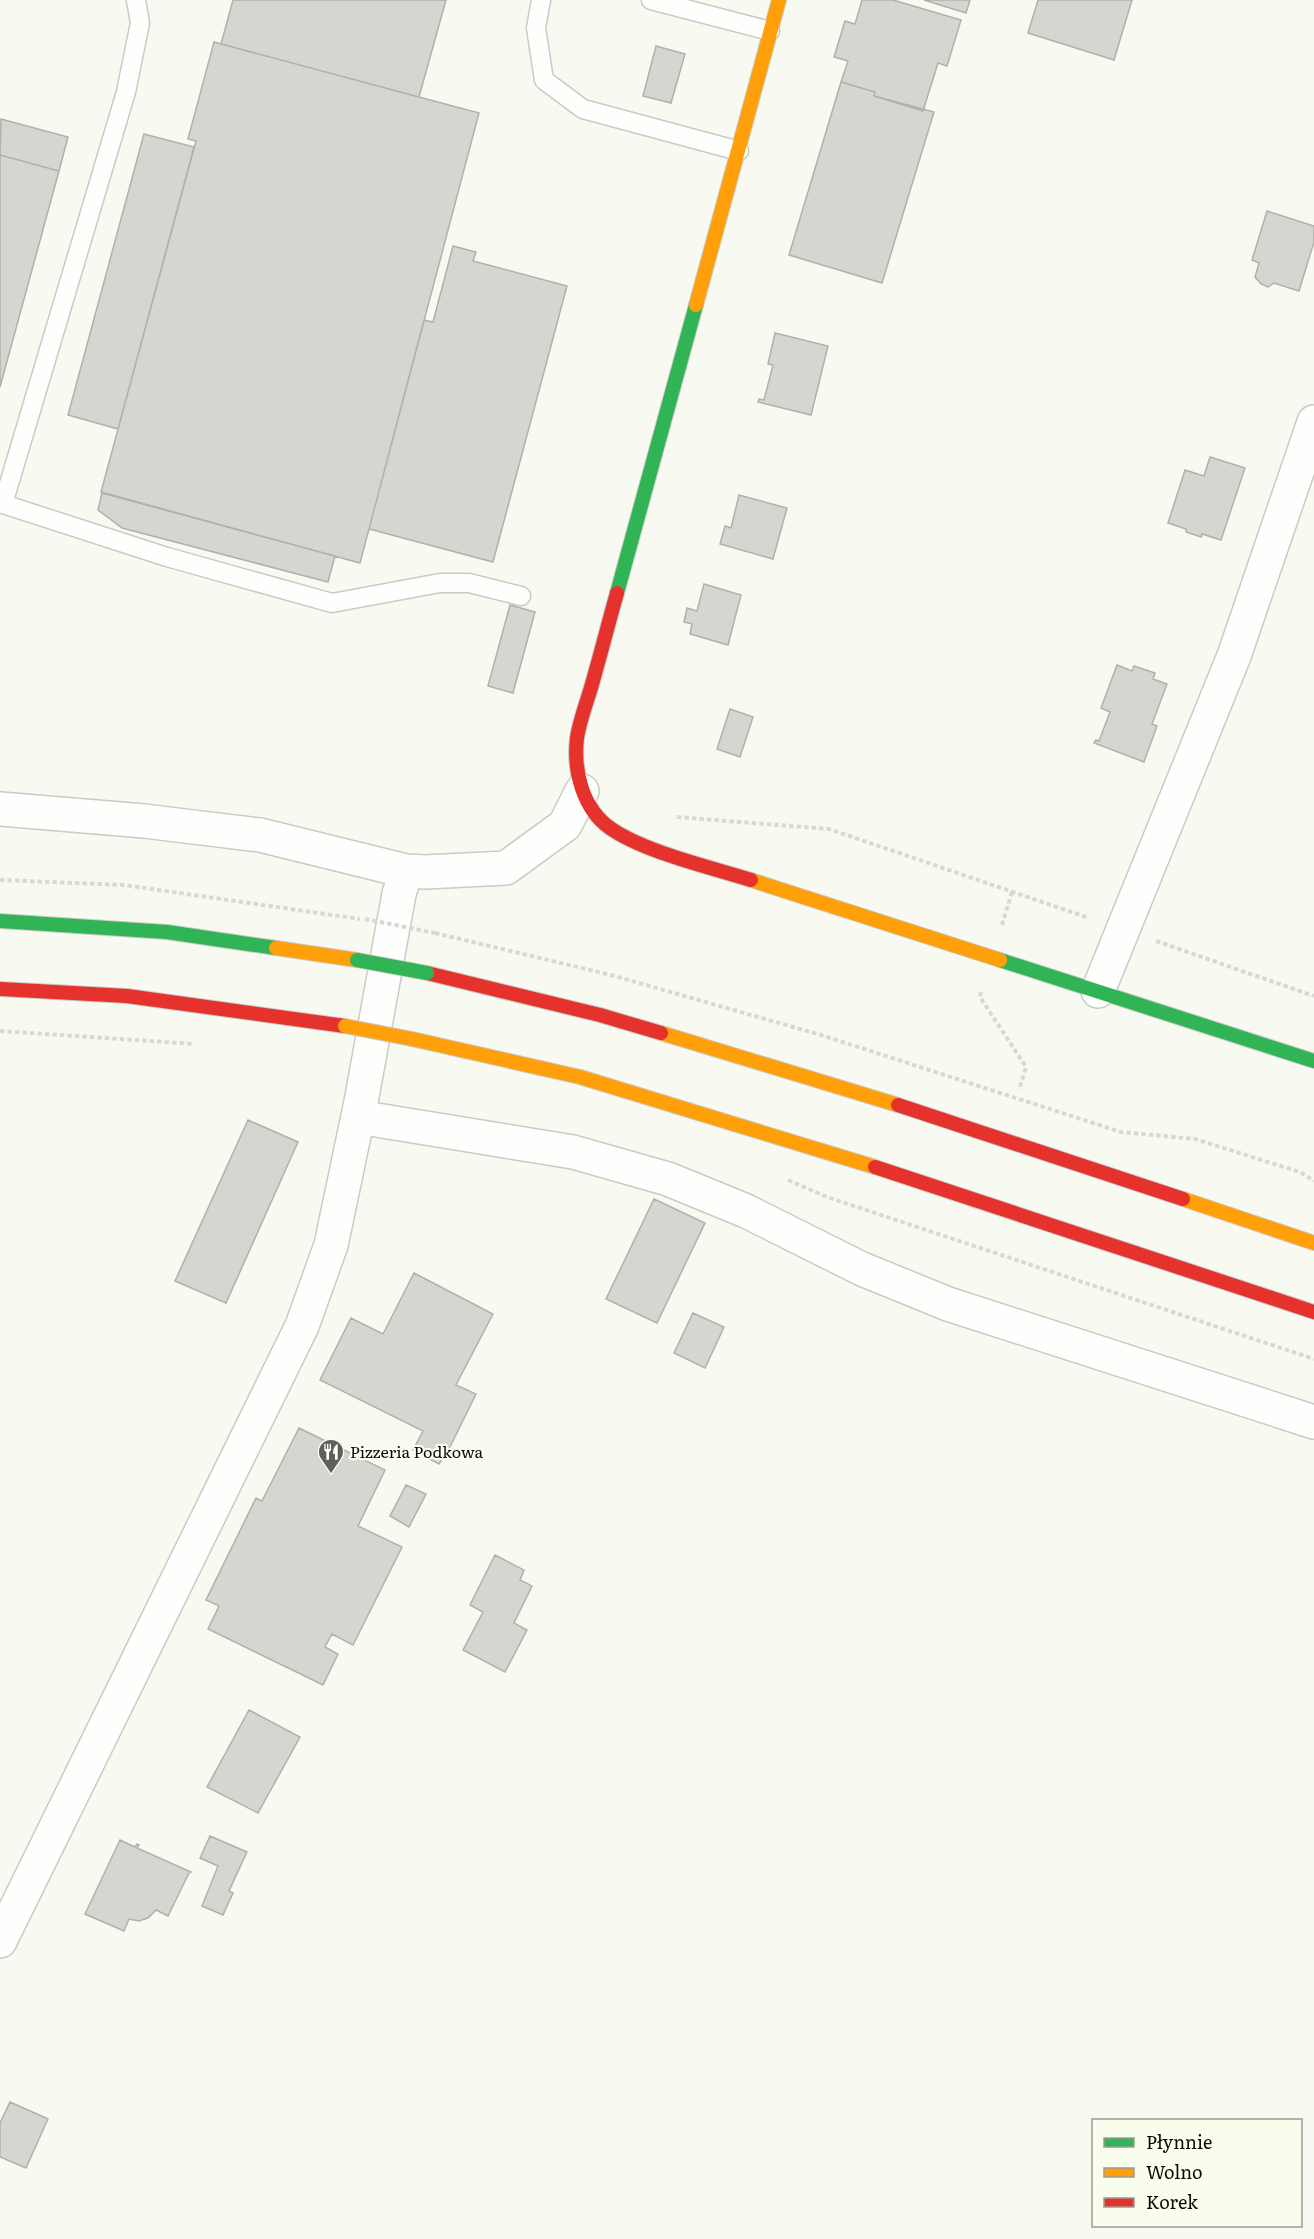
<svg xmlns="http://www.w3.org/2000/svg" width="1314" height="2239" viewBox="0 0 1314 2239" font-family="Literata,serif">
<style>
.building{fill:#d4d6d0;stroke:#b0b1ab;stroke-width:1.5}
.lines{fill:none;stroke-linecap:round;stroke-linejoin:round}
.lane-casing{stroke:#c9cbc5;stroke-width:21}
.street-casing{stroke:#c9cbc5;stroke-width:36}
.fast-casing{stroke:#c9cbc5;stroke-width:16}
.slow-casing{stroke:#c9cbc5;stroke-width:16}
.jam-casing{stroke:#c9cbc5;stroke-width:16}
.path{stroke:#d8d9d6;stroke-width:4;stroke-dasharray:4.5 3;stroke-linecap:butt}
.lane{stroke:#fefefd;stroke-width:18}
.street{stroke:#fefefd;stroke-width:33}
.fast{stroke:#30b455;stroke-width:14}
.slow{stroke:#ff9f0a;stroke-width:14}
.jam{stroke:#e5322d;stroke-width:14}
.fast-bridge-casing{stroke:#c9cbc5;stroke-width:16;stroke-linecap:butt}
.slow-bridge-casing{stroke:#c9cbc5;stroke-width:16;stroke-linecap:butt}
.path-bridge{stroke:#d8d9d6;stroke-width:4;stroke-dasharray:4.5 3;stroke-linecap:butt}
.fast-bridge{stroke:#30b455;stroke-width:14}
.slow-bridge{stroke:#ff9f0a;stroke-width:14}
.labels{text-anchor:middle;stroke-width:4.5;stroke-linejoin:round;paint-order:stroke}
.poi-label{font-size:16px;fill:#0c0d09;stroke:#f9fdee;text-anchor:start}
</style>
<rect width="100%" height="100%" fill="#f8faf2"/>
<path class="building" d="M233 0H446L419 97 221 44Z
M862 0H893L961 20 947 66 938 63 923 111 874 96 875 92 841 82 848 61 834 57 845 21 855 24Z
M924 0H970L966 13Z
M1038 0H1132L1114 60 1028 33Z
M214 42 479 113 360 563 101 492 196 141 188 139Z
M656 46 685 54 671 103 643 96Z
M841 82 875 92 874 96 934 112 882 283 789 255Z
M1 119 68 137 59 171 0 155Z
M144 134 194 147 118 429 68 415Z
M0 155 59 171 0 387Z
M1267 211 1314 226V242L1299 291 1274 283 1268 287 1261 284 1255 277 1259 263 1252 260Z
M453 246 476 252 473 261 567 286 493 562 369 529 424 320 433 322Z
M775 333 828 346 811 415 758 402 759 399 764 400 773 365 768 364Z
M1210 457 1245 468 1221 540 1202 534 1201 537 1186 532V529L1168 523 1185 470 1204 476Z
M102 493 335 556 328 582 122 528 98 510Z
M739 495 787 508 773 559 720 544 725 526 731 528Z
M704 584 741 595 728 645 690 634 692 624 684 622 687 608 697 611Z
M510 605 535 612 513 693 488 686Z
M1117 665 1132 671 1134 666 1155 673 1153 679 1167 684 1152 724 1157 726 1144 762 1094 743 1096 740 1099 741 1110 712 1101 708Z
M730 709 753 717 740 757 717 749Z
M248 1120 298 1142 226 1303 175 1281Z
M654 1199 705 1223 657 1323 606 1299Z
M414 1273 493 1314 456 1385 476 1394 450 1447 439 1464 413 1450 423 1431 320 1380 351 1318 383 1334Z
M693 1313 724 1327 705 1368 674 1353Z
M299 1428 385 1470 358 1526 402 1547 353 1645 332 1634 325 1647 338 1654 323 1685 208 1629 219 1606 206 1600 256 1498 262 1501Z
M406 1485 426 1494 409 1527 390 1516Z
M495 1555 524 1570 520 1580 532 1586 514 1623 527 1630 505 1672 463 1650 483 1612 470 1605Z
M249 1710 300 1737 258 1813 207 1787Z
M210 1836 247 1852 229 1891 233 1893 223 1915 202 1906 218 1866 200 1858Z
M120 1840 135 1847 137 1844 139 1845 137 1848 191 1872 189 1873 168 1916 156 1910 148 1918 139 1921 129 1919 124 1931 85 1914Z
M10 2102 48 2119 26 2168 0 2157V2123Z"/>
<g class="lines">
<defs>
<path id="lane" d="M541 0 536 28 544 80 583 109 739 151
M651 0 770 31
M0 503 167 557 332 603 440 583H469L521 596
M3 504 126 92 140 23 136 0"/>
<path id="street" d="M0 809 144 821 260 835 406 871 425 872 506 868 565 825 582 791
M1098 991 1234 656 1314 422
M358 1117 573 1152 668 1179 746 1211 862 1269 948 1304 1314 1422
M0 1941 302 1326 331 1245 361 1102 399 894 406 871"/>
<path id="fast" d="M617 593 696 305
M0 921 167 932 276 948
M1000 960 1314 1061"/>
<path id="slow" d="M696 305 779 0
M751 880 1000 960
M276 948 357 960
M661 1033 898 1105
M412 1039 580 1077 875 1167
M1183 1199 1314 1243"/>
<path id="jam" d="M617 593C609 621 602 649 594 677 589 697 580 718 577 738 573 771 583 809 610 828 644 852 710 867 751 880
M427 973 600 1015 661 1033
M0 989 127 996 345 1026
M898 1105 1183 1199
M875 1167 1314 1312"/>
</defs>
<use href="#lane" class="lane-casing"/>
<use href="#street" class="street-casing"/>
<use href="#fast" class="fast-casing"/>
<use href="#slow" class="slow-casing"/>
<use href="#jam" class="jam-casing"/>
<path class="path" d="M677 817 829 829 1089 918
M0 880 124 885 360 919
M1002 925 1012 892
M435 933 611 975 821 1035 1121 1132 1195 1139 1300 1172 1314 1181
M1156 941 1314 996
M981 992 980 997 1026 1067 1019 1090
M0 1031 194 1044
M788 1180 827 1197 1314 1359"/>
<use href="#lane" class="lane"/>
<use href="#street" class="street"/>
<use href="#fast" class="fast"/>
<use href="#slow" class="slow"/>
<use href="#jam" class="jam"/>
<defs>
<path id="fast-bridge" d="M357 960 427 973"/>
<path id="slow-bridge" d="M345 1026 412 1039"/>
</defs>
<use href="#fast-bridge" class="fast-bridge-casing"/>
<use href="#slow-bridge" class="slow-bridge-casing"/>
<path class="path-bridge" d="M365 919 435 933"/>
<use href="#fast-bridge" class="fast-bridge"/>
<use href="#slow-bridge" class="slow-bridge"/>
</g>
<defs>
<symbol id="restaurant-pin" viewBox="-11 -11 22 30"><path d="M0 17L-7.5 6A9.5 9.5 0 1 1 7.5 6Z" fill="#5f605b" stroke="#f9fdee"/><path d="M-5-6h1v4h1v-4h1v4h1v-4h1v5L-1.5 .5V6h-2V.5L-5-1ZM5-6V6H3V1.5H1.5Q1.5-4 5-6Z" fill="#fff"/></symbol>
</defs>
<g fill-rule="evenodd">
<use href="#restaurant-pin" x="316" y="1437" width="30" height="40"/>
</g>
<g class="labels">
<g class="poi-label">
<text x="350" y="1458">Pizzeria Podkowa</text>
</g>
</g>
<rect x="1092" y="2119" width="210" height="108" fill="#f9fdee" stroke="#9a9d92" stroke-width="1.5"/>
<rect x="1104" y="2138" width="30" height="9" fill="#30b455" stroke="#9a9d92" stroke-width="1.5"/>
<text x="1146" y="2149" font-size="18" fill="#0c0d09">Płynnie</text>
<rect x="1104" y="2168" width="30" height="9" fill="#ff9f0a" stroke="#9a9d92" stroke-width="1.5"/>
<text x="1146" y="2179" font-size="18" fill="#0c0d09">Wolno</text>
<rect x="1104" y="2198" width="30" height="9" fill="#e5322d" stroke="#9a9d92" stroke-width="1.5"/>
<text x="1146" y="2209" font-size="18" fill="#0c0d09">Korek</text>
</svg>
